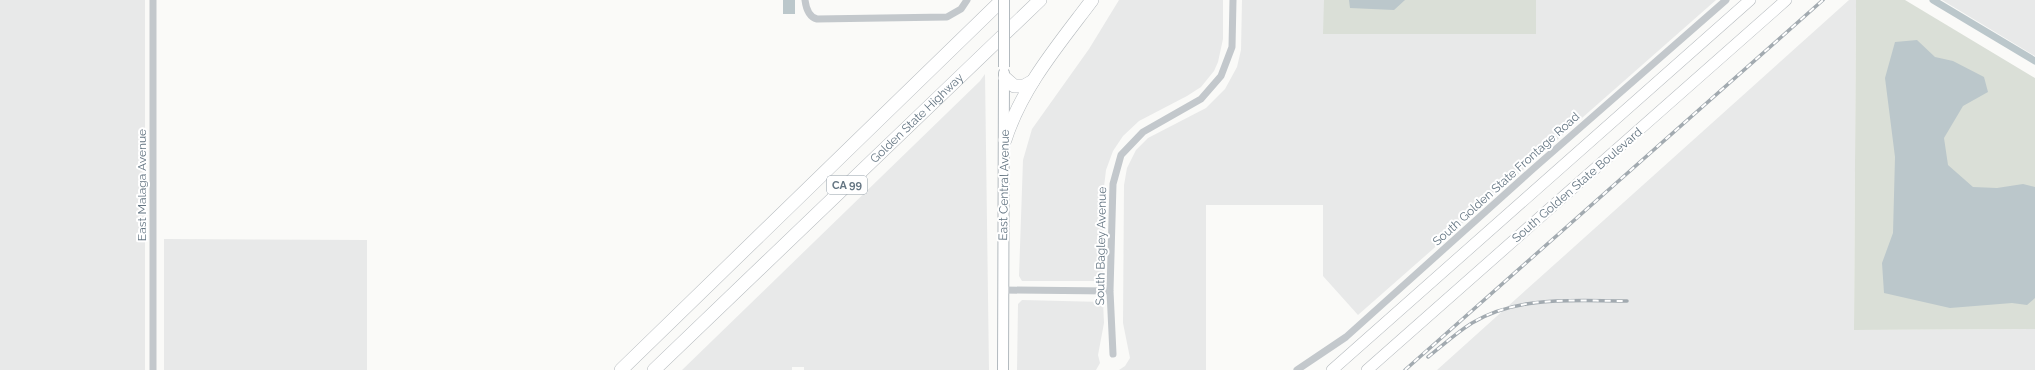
<svg xmlns="http://www.w3.org/2000/svg" width="2035" height="370" viewBox="0 0 2035 370" font-family="Raleway,sans-serif">
<style>
.built{fill:#e8e9e9}
.green{fill:#dadfd7}
.water{fill:#bbc7cb}
.lines{fill:none;stroke-linecap:round;stroke-linejoin:round}
.canal{stroke:#bbc7cb;stroke-width:7}
.secondary-casing{stroke:#b3babf;stroke-width:12}
.primary-casing{stroke:#b5babe;stroke-width:12}
.highway-casing{stroke:#b4b9bd;stroke-width:14}
.street{stroke:#c3c8cc;stroke-width:7}
.secondary{stroke:#fff;stroke-width:10}
.primary{stroke:#fff;stroke-width:11}
.highway{stroke:#fff;stroke-width:13}
.rail-casing{stroke:#a2aab0;stroke-width:3.5}
.rail{stroke:#fff;stroke-width:2;stroke-dasharray:6;stroke-linecap:butt}
.secondary-bridge-casing{stroke:#b3babf;stroke-width:12;stroke-linecap:butt}
.secondary-bridge{stroke:#fff;stroke-width:10}
.labels{text-anchor:middle;stroke-width:4;stroke-linejoin:round;paint-order:stroke}
.shield{fill:#fff;stroke:#939fa8;stroke-width:1}
.shield-label{font-size:11px;font-weight:bold;fill:#657683}
.street-label{font-size:12px;fill:#657683;stroke:#fff}
</style>
<rect width="100%" height="100%" fill="#fafaf8"/>
<path class="built" d="M0 0H145V370H0Z
M1119 0H1223V39L1218 62 1214 71 1201 87 1187 96 1139 121 1123 136 1113 151 1106 170 1104 187 1103 279 1100 281H1022L1019 276 1023 160 1032 129 1089 49Z
M1242 0H1324V34H1536V0H1716L1358 315 1323 276V205H1206V370H1119L1125 366 1130 358 1123 323 1124 185 1127 168 1136 150 1148 138 1206 108 1225 89 1237 67 1241 50Z
M1849 0H1856L1854 330 2035 329V370H1437Z
M1942 0H2035V56Z
M985 74 989 370H804V367H792V370H682L980 81Z
M164 239 367 240V370H164Z
M1022 300 1103 302 1104 323 1098 355 1100 363 1096 370H1017L1018 304Z"/>
<path class="green" d="M1324 0H1536V34H1323Z
M1856 0H1905L2035 78V329L1854 330Z"/>
<path class="water" d="M783 0H795V14H783Z
M1349 0H1405L1394 10 1350 8Z
M1917 40 1935 57 1953 61 1984 77 1988 92 1963 106 1944 138 1948 165 1973 187 1997 188 2023 184 2035 187V298L2027 305 2012 303 1950 308 1884 293 1882 263 1893 233 1895 157 1885 78 1895 42Z"/>
<g class="lines">
<path class="canal" d="M1933 0 2035 61"/>
<defs>
<path id="secondary" d="M1003 370 1004 73"/>
<path id="primary" d="M1332 370 1750 0
M1367 370 1786 0"/>
<g id="highway">
<path d="M1005 78 1014 86H1024L1033 81"/>
<path d="M1005 140C1022 87 1059 44 1092 0"/>
<path d="M621 370 1002 0"/>
<path id="s1" d="M654 370 1040 0"/>
</g>
</defs>
<use href="#secondary" class="secondary-casing"/>
<use href="#primary" class="primary-casing"/>
<use href="#highway" class="highway-casing"/>
<path class="street" d="M153 0V370
M805 0C806 8 809 17 817 19L947 17 961 9 967 0
M1003 290 1110 291
M1113 354 1110 291 1113 184 1121 155 1143 132 1201 99 1221 76 1232 47 1233 0
M1297 370 1346 337 1533 169 1726 0"/>
<use href="#secondary" class="secondary"/>
<use href="#primary" class="primary"/>
<use href="#highway" class="highway"/>
<defs>
<path id="rail" d="M1428 357C1442 346 1456 333 1472 323 1519 295 1574 301 1627 301
M1405 370 1823 0"/>
</defs>
<use href="#rail" class="rail-casing"/>
<use href="#rail" class="rail"/>
<defs>
<path id="secondary-bridge" d="M1004 0V67"/>
</defs>
<use href="#secondary-bridge" class="secondary-bridge-casing"/>
<use href="#secondary-bridge" class="secondary-bridge"/>
</g>
<g class="labels">
<rect class="shield" x="827" y="176" width="40" height="18" rx="3"/>
<g class="shield-label">
<text x="847" y="189">CA 99</text>
</g>
<g class="street-label">
<text dy="4" stroke="none"><textPath href="#s1" startOffset="364">Golden State Highway</textPath></text>
<text transform="translate(1506 179) rotate(-42)" y="4">South Golden State Frontage Road</text>
<text transform="translate(142 185) rotate(-90)" y="4">East Malaga Avenue</text>
<text transform="translate(1004 185) rotate(-89)" y="4">East Central Avenue</text>
<text transform="translate(1577 185) rotate(-41)" y="4">South Golden State Boulevard</text>
<text transform="translate(1101 246) rotate(-89)" y="4">South Bagley Avenue</text>
</g>
</g>
</svg>
